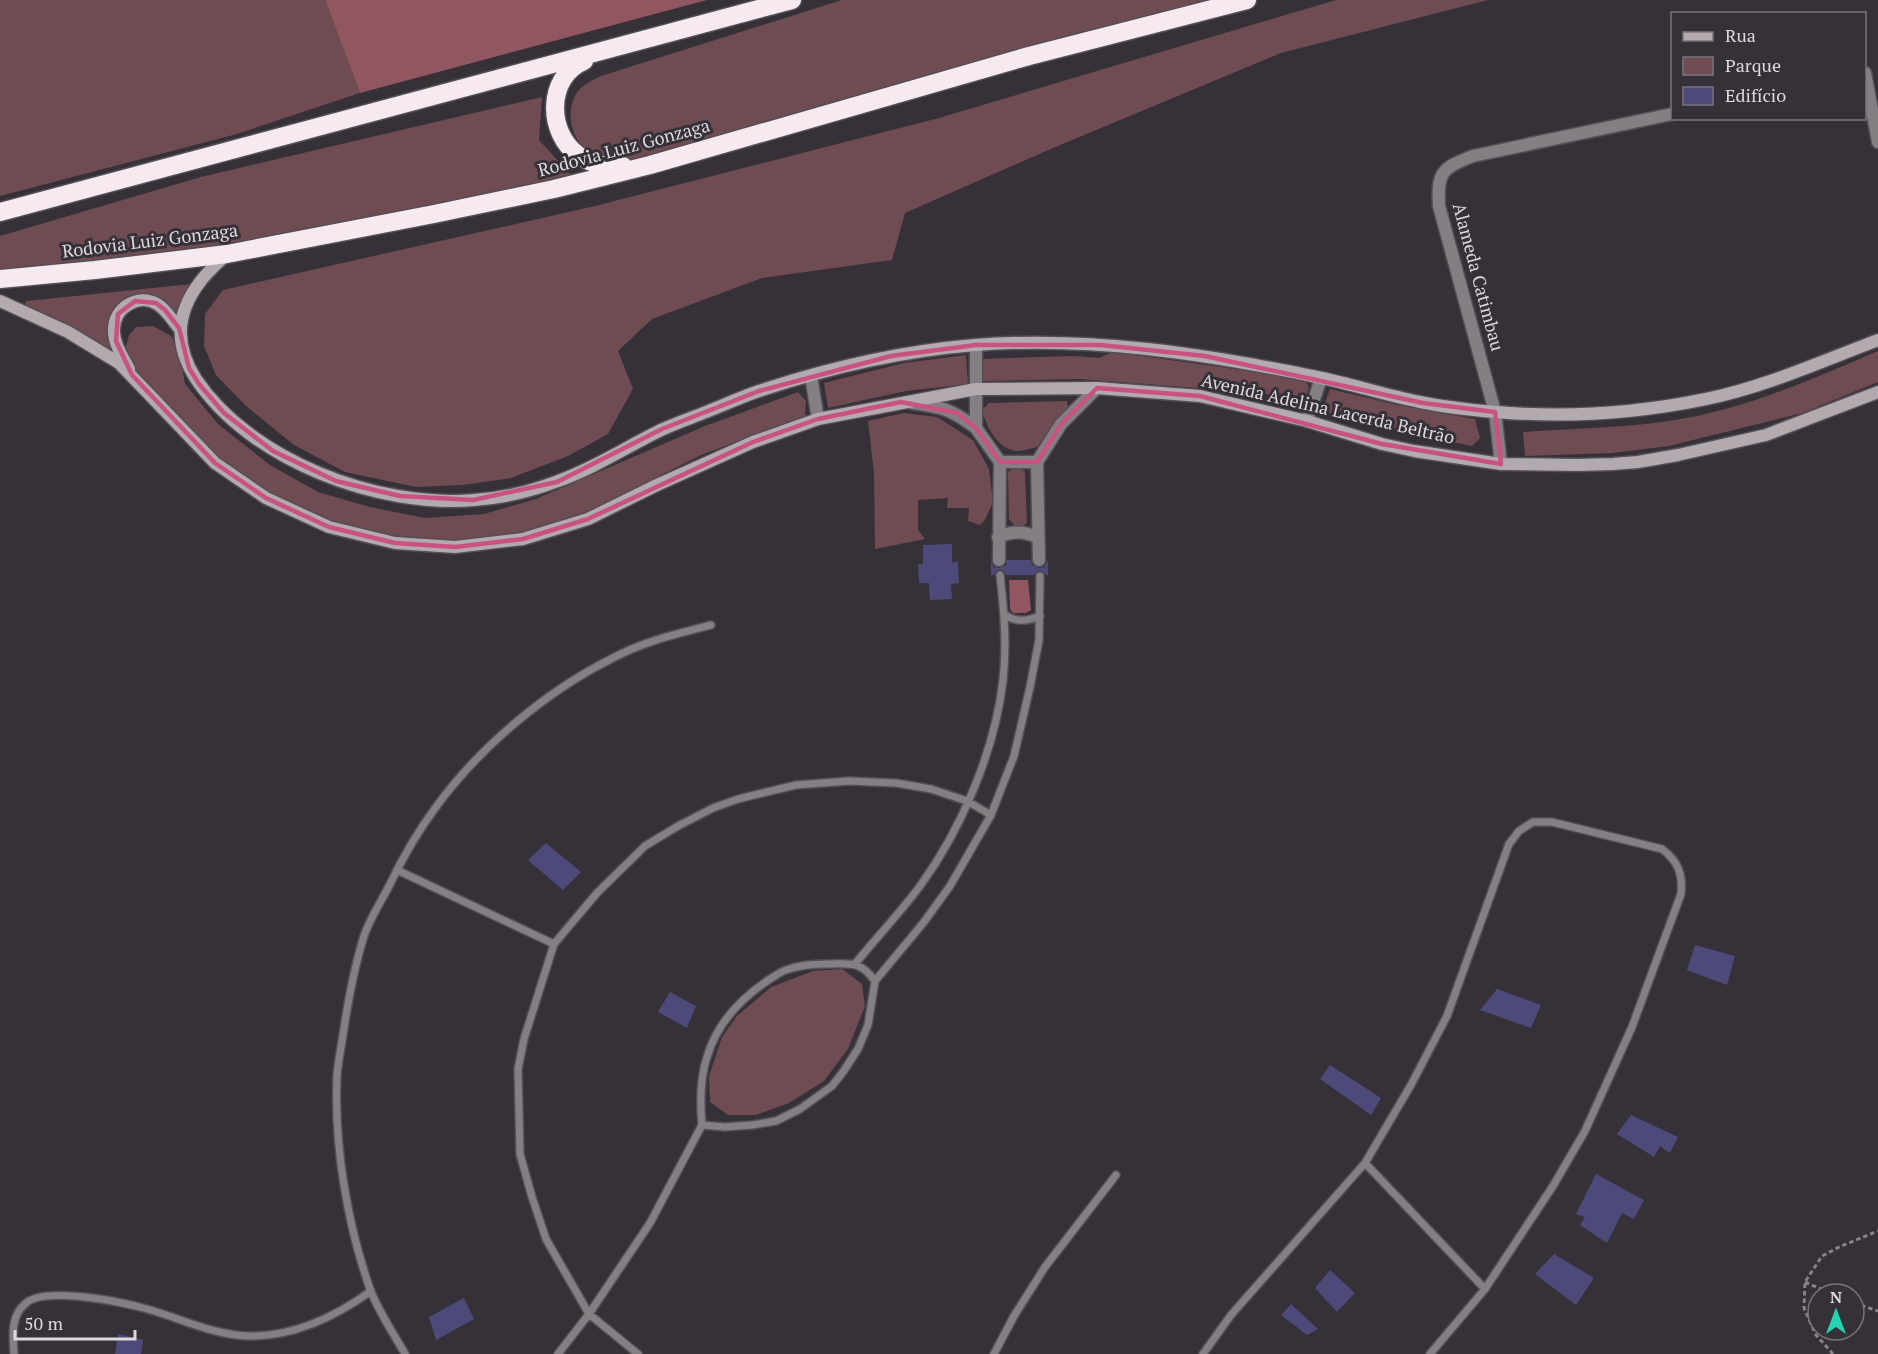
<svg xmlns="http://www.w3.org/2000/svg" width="1878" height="1354" viewBox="0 0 1878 1354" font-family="'PT Serif',serif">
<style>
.green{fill:#6f4c51}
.forest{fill:#915760}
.building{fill:#4d4a7a}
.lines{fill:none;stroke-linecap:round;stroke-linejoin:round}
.lane-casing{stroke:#544e57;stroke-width:10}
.street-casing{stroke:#544e57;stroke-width:15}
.secondary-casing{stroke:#544e57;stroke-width:15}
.highway-casing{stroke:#544e57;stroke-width:21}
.path{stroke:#88838b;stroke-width:3;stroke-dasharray:4.5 3;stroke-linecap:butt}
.lane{stroke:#847f82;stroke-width:7}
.street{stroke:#847f82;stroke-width:12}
.secondary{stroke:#b2aaae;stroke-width:12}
.highway{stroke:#f6e9f0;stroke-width:18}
.marked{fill:none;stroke:#ca5283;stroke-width:4.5;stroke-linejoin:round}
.labels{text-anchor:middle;stroke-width:6;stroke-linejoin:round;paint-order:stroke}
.street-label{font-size:18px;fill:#dcd9df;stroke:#363039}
</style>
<rect width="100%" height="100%" fill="#363039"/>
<path class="green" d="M0 0H325L360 93 237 134 0 196Z
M842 0H1251L629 162 594 158C588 151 579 144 575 135 568 121 569 100 580 89 586 83 593 80 601 76Z
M1336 0H1488L1281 53 1053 148 905 213 892 260 762 278 652 319 618 351 633 389 608 434 568 456 511 478 463 485 416 487 345 472 294 445 246 406 216 375 204 346 205 314 223 290 595 206 939 118Z
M542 97 539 140 572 176 374 226 227 247 0 271V236L201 177Z
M191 284 177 319C172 311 166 302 158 298 143 291 125 297 115 309L119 363 22 307 27 301Z
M153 326 171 336 179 351 185 384 218 424 270 465 318 492 370 507 425 518 484 514 536 499 705 426 798 392 806 401 805 416 701 455 593 509 525 533 456 542 398 536 326 526 261 491 216 459 145 389 130 363 125 350 129 335 136 327Z
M1878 351V382L1802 413 1669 446 1612 453 1525 456 1523 432C1579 428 1637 428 1692 417 1757 404 1817 377 1878 351Z
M1113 352 1305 379 1309 387 1305 402 1204 382 1198 388 1080 379 980 381 981 359 1074 356 1099 358Z
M966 355 968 384 906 391 828 408 824 383 904 363Z
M1330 389 1397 405 1475 419 1480 438 1472 446 1321 414Z
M1067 401 1068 410 1056 421 1037 447C1031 448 1024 451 1018 451 998 451 986 426 982 410L989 403Z
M904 413 937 417 973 440 989 469 993 502 985 520 980 525 968 521 969 508H947L948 498 918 500V530L925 539 875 549 874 473 868 421Z
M1014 467 1022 469 1025 472 1027 523 1022 527 1015 526 1009 519 1008 472Z
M842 969 862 984 865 1006 848 1049 824 1081 789 1103 756 1115H728L710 1102 709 1076 722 1037 737 1016 771 987 813 971Z"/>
<path class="forest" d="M325 0H707L360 93Z
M1009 580H1028L1031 610 1026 613H1013L1010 609Z"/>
<path class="building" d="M952 544V562H958L959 583 951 584 952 599 930 600 929 583H919L918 564H923V545Z
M1007 560H1031L1032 565 1039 568 1044 567 1048 560V576L1040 570 1034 575H1006L1004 571 1000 569 996 571 994 575H991V561L994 567 999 568 1006 565Z
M546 843 581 872 563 890 528 860Z
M1695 945 1735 956 1727 985 1687 970Z
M1497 989 1541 1005 1531 1028 1480 1010Z
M670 992 696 1006 687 1028 658 1012Z
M1330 1065 1381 1098 1371 1115 1320 1079Z
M1631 1115 1678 1137 1670 1153 1660 1146 1654 1157 1617 1134Z
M1596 1174 1644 1200 1634 1219 1622 1213 1607 1243 1580 1225 1585 1217 1576 1214Z
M1554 1254 1594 1278 1576 1305 1535 1274Z
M1330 1270 1355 1293 1337 1312 1315 1288Z
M464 1298 474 1319 436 1340 429 1317Z
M1291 1304 1318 1329 1307 1335 1281 1315Z
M118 1334 143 1340 141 1354H115Z"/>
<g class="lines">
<defs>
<path id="lane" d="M1004 614C1016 623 1027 621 1040 616
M397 870 554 944
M855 964C876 938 900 913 920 886 961 830 995 751 1003 680 1007 645 1004 610 1000 575
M875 981C860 960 850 964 827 964 813 964 799 965 786 970 780 972 775 976 770 979 741 998 717 1023 707 1057 700 1078 700 1103 702 1125L725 1127 752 1125 776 1121 800 1109 832 1086 843 1072 858 1049 868 1025 875 981 924 922 950 886 991 815 1014 756 1030 687 1039 640 1040 576
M1365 1163 1485 1289
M14 1354C13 1336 10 1316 26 1303 46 1286 122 1302 147 1309 180 1318 213 1335 248 1336 293 1337 335 1317 371 1291
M405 1354C394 1334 378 1311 370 1289 347 1223 334 1145 337 1076 338 1062 341 1048 343 1035 348 1001 354 968 364 936 370 918 381 902 389 886 402 859 418 831 436 807 479 748 545 692 611 659 642 642 676 634 711 625
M558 1354 589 1314 650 1223 702 1125
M638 1354 589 1314 546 1239 532 1197 520 1154 518 1069 524 1039 554 944 597 893 645 846 678 826 713 808 738 799 796 785 849 781 896 783 931 789 967 801 991 815
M994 1354 1014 1316 1045 1267 1116 1175
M1203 1354 1231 1315 1365 1163 1411 1085 1447 1016 1509 844 1519 831 1533 822H1552L1662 849C1678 861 1683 874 1681 894L1632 1027 1585 1131 1553 1186 1485 1289 1430 1354"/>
<path id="street" d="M1865 73 1878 142
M976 345V428L1000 462H1037L1061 424 1097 388
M811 376 818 419
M912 403C942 407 951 409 976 428
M1307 421 1321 378
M1037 462 1039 560
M1501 464 1495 412 1439 206C1437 172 1442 168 1473 156L1672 114
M998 537C1013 531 1023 531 1037 537
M999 560 1000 462"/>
<path id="secondary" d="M227 254C218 263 207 272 200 282 176 313 174 345 196 379 251 461 378 508 474 500 503 498 532 491 558 481 595 468 626 447 661 430 676 423 691 418 706 412 724 405 741 397 759 391 828 368 902 351 975 345 1089 336 1206 354 1317 377 1352 384 1385 395 1420 402 1444 407 1471 410 1496 412 1565 418 1638 413 1706 399 1765 387 1822 361 1878 340
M0 301 68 332 119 363 215 463 266 498 329 527 395 543 455 547 523 539 588 519 657 485 753 442 818 419 976 389 1097 388 1200 396 1307 421 1382 444 1414 451 1501 464 1578 465 1613 464 1638 462 1678 455 1766 435 1878 392
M129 369C123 357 113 343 114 329 114 308 138 293 157 304 166 309 172 320 179 328"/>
<path id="highway" d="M584 61C546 77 547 133 578 155 592 165 608 167 623 166
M0 212 792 0
M0 279 95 270 227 254 434 214 554 189 650 165 1029 56 1247 0"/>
</defs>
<use href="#lane" class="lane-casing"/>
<use href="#street" class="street-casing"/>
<use href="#secondary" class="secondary-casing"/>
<use href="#highway" class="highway-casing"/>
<path class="path" d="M1805 1282 1832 1294
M1854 1303 1878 1311
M1833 1354 1816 1335 1804 1308 1805 1282 1822 1256 1839 1247 1878 1231"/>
<use href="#lane" class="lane"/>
<use href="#street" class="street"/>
<use href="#secondary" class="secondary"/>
<use href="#highway" class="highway"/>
</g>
<path class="marked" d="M135 301 156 303 165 310 179 328 189 368 199 384 224 413 273 451 336 481 400 496 473 500 557 482 662 429 759 391 891 356 976 345H1101L1205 356 1423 403 1495 412 1501 464 1382 444 1200 396 1097 388 1061 424 1037 462H1000L976 428 957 413 901 402 818 419 753 442 588 519 523 539 455 547 395 543 329 527 266 498 215 463 132 375 116 341 118 314Z"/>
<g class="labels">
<g class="street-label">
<text transform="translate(624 148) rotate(-15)" y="6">Rodovia Luiz Gonzaga</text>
<text transform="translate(150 241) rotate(-7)" y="6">Rodovia Luiz Gonzaga</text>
<text transform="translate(1478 277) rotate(75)" y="6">Alameda Catimbau</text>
<text transform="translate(1328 409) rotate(13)" y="6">Avenida Adelina Lacerda Beltrão</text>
</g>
</g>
<rect x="1671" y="12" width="195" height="108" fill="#363039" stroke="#78747b" stroke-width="1.5"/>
<rect x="1683" y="32" width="30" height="9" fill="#b2aaae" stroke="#78747b" stroke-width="1.5"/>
<text x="1725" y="42" font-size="18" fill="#dcd9df">Rua</text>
<rect x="1683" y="57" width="30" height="18" fill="#6f4c51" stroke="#78747b" stroke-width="1.5"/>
<text x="1725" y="72" font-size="18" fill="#dcd9df">Parque</text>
<rect x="1683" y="87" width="30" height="18" fill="#4d4a7a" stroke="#78747b" stroke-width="1.5"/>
<text x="1725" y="102" font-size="18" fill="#dcd9df">Edifício</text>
<g transform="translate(1836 1312)"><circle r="28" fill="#363039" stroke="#78747b" stroke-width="1.5"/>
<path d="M0-4.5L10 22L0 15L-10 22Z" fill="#23d5af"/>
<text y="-9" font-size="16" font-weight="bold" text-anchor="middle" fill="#dcd9df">N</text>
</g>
<path d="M15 1330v9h120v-9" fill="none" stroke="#dcd9df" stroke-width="3"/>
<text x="24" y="1330" font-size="18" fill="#dcd9df" stroke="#363039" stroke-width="4.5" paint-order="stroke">50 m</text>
</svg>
